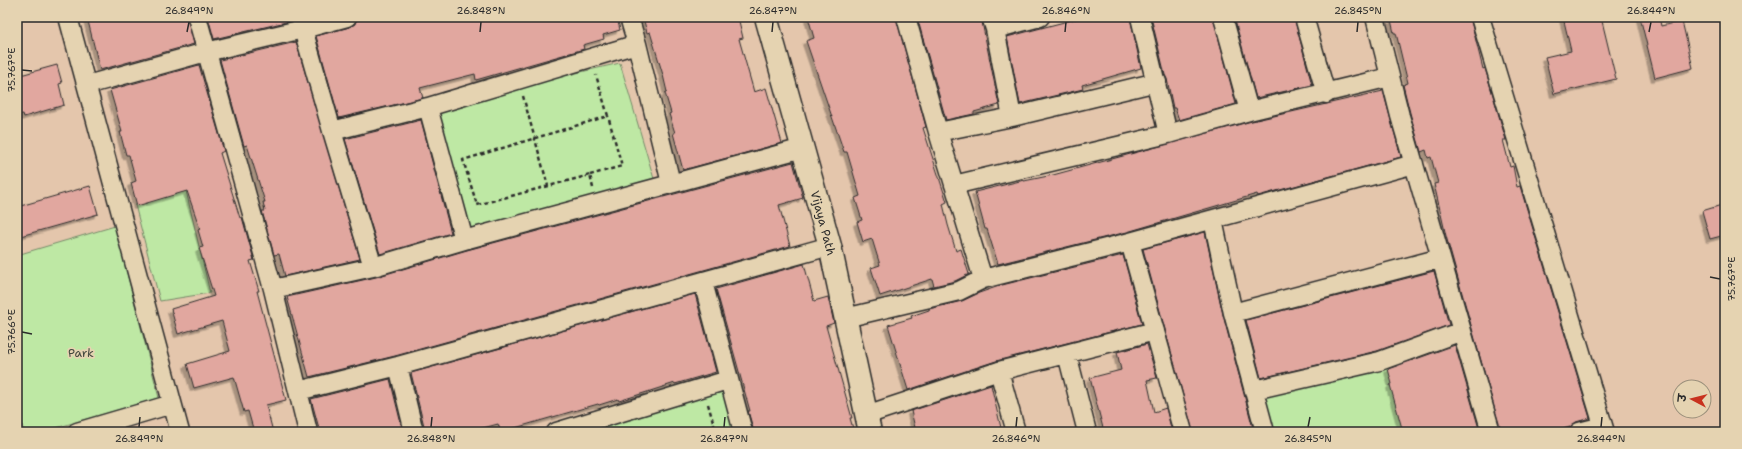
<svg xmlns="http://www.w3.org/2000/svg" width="1742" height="449" viewBox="0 0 1742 449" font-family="'Shantell Sans','Playpen Sans Deva',sans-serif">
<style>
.green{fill:#bee8a4;stroke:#748a68}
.building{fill:#e1a79f;stroke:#2b2b2b;filter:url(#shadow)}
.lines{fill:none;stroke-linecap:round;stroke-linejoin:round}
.street-casing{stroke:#2b2b2b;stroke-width:21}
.secondary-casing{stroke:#2b2b2b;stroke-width:25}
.path{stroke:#2b2b2b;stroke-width:2.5;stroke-dasharray:4 3;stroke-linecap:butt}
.street{stroke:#e5d3b1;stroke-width:18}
.secondary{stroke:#e5d3b1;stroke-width:22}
.ticks{fill:none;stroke:#2b2b2b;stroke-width:1.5}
.labels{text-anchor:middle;stroke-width:3.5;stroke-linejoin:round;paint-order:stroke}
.street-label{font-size:12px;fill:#2b2b2b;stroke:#e5d3b1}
.park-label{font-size:12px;fill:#41473d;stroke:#e5d3b1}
.neatline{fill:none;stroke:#2b2b2b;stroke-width:1.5}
.ticks-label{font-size:10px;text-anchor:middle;fill:#2b2b2b}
</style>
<defs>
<filter id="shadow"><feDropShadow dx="-3.5" dy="3.5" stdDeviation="0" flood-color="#0004"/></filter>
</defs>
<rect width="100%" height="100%" fill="#e4c6ac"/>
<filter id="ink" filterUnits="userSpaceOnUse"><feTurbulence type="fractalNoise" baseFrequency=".025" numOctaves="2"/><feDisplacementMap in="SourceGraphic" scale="8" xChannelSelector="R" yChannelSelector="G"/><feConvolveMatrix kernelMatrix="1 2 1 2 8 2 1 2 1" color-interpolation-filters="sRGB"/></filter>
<g filter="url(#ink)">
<path class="green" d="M620 63 654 179 468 236 428 107Z
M186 191 210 293 160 301 135 205Z
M115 226 159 398 42 432H24L17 405V255Z
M1462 331 1491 432H1265L1254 390Z
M728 380 743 432H556Z"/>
<path class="building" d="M87 17H187L194 44 100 70Z
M208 17H307L214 39Z
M357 17H617L620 30 603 35 604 39 583 45 584 49 476 80 475 74 420 88 423 98 339 118 316 36 350 27 355 24Z
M643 17H738L743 38 739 39 754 92 766 88 782 143 683 170 673 133H675L669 114 671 113 665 93 667 92 663 75 650 32 647 33Z
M808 17H896L926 127 923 128 947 202 943 204 948 225 956 251 961 249 969 274 955 281 934 286 932 279 880 296 871 268 880 265 872 239 863 242 857 222 862 220 855 198 860 196 847 152H844L806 41 814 38Z
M917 17H981L999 105 974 112V114L946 120Z
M1083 17H1130L1141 68 1082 85 1083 89 1020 104 1007 37Z
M1151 17H1213L1236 104 1179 120 1175 108H1173L1167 79 1165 75Z
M1234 17H1294L1312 85 1256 98Z
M1393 17H1470L1483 69 1485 68 1506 140H1503L1510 167 1513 166 1517 187 1520 186 1590 418 1576 422 1570 427 1553 432 1552 429 1539 432H1501L1446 236 1434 184 1438 183 1431 157 1428 158 1426 150 1421 152 1410 113 1403 85 1408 83 1396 33H1394L1391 20H1394Z
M1563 17H1601L1616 79 1554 94 1545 57 1571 51Z
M1640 17H1659L1661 26 1682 21 1693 68 1655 78Z
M296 42 360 259 285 276 279 254 274 255 262 211H265L263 202H265L247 145 244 146 220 60Z
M57 65 62 83 59 84 64 105 24 117 23 114 17 115V76Z
M199 65 224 151 220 153 240 218 242 217 254 260 250 261 259 291H257L286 400 266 405 273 432H254L248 411 244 412 234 377 194 388 187 364 230 351 222 321 178 334 171 309 214 296 199 248 203 247 198 230 200 229 187 191 137 206 131 183 136 181 129 155H126L120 132H122L110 90Z
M1383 91 1401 157 1258 196 1257 194 1127 232 998 264 987 229H985L975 192 1024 180V181L1053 175 1252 121Z
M421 120 451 233 380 254 345 139Z
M793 162 803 198 779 205 790 246 395 356 309 377 287 297 376 277 467 250Z
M90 186 98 214 17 237V207Z
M1725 204V235L1710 239 1702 211Z
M1205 232 1223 315 1254 432H1193L1143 249Z
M1123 255 1142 324 996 361 908 390 888 325 912 318 911 316 929 310V309L962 301 979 293 1002 285Z
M804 264 814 301 828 297 834 323 826 326 852 418H850L854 432H754L748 411H750L716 289Z
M1434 271 1449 325 1377 351 1261 378 1246 320Z
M695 294 716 372 675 384V383L619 401 618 399 599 405 598 404 501 432 498 424 468 432H437L436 427 425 430 411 373Z
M1147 344 1157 378 1147 380 1154 412 1166 408 1172 432H1104L1090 378 1121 370 1117 352Z
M1455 345 1480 432H1403L1390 385 1392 384 1388 369Z
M390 379 403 432H320L311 399Z
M991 385 1002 432H916L911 411Z"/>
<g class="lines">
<defs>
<path id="street" d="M68 17 180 432
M197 17 273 289 308 432
M906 17 938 132 983 279
M991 17 995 29 1012 117
M1140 17 1168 134
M1223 17 1249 111
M1304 17 1326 94
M1375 17 1400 116 1491 432
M1480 17 1605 432
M303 29 347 17
M995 29 1040 17
M637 44 671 183
M87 85 206 52 303 29 332 131 428 107 637 44 629 17
M428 107 464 240
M332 131 373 267
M938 132 1012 117 1157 82
M954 185 1168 134 1249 111 1390 77
M1213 220 1233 313 1265 432
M1130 242 1183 432
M703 282 743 432
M273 289 373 267 464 240 803 148
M1233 313 1441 258
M845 318 959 291 983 279 1130 242 1414 164
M1067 354 1087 432
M398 366 414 432
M999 371 1016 432
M1254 390 1380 361 1462 331
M298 391 398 366 830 246
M866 415 999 371 1155 331
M77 432 172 404
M556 432 728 380
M1579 432 1603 426"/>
<path id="secondary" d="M766 17 830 246 870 432"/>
</defs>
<use href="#street" class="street-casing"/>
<use href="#secondary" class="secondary-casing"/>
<path class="path" d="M523 96 548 186
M590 175 622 166 608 116
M593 188 590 175 477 205 463 160 608 116 596 75
M708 404 716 432"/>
<use href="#street" class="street"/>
<use href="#secondary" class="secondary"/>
</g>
</g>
<path class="ticks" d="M187 32 189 22M480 32 481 22M772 32 773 22M1065 32 1066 22M1357 32 1358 22M1649 32 1651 22M22 70 32 71M1710 277 1720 279M22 332 32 334M139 427 140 417M431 427 432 417M724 427 725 417M1016 427 1017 417M1308 427 1310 417M1601 427 1602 417"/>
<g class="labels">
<g class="street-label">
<text transform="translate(823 223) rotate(75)" y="4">Vijaya Path</text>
</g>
<g class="park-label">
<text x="81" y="357">Park</text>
</g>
</g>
<rect width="1742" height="449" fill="none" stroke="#e5d3b1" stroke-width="44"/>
<g transform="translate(1692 399) rotate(277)"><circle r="19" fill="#e5d3b1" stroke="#9b907b"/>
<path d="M0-3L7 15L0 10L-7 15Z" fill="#c8321e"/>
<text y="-6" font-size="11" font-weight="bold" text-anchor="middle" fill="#2b2b2b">उ</text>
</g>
<rect x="22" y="22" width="1698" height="405" class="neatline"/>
<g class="ticks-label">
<text x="189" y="14">26.849°N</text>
<text x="481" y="14">26.848°N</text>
<text x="773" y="14">26.847°N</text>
<text x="1066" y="14">26.846°N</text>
<text x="1358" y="14">26.845°N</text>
<text x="1651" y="14">26.844°N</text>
<text transform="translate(11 70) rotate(-90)" y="4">75.767°E</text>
<text transform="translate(1731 279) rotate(-90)" y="4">75.767°E</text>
<text transform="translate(11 332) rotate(-90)" y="4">75.766°E</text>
<text x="139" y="442">26.849°N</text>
<text x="431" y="442">26.848°N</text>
<text x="724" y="442">26.847°N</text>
<text x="1016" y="442">26.846°N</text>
<text x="1308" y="442">26.845°N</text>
<text x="1601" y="442">26.844°N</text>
</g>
</svg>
